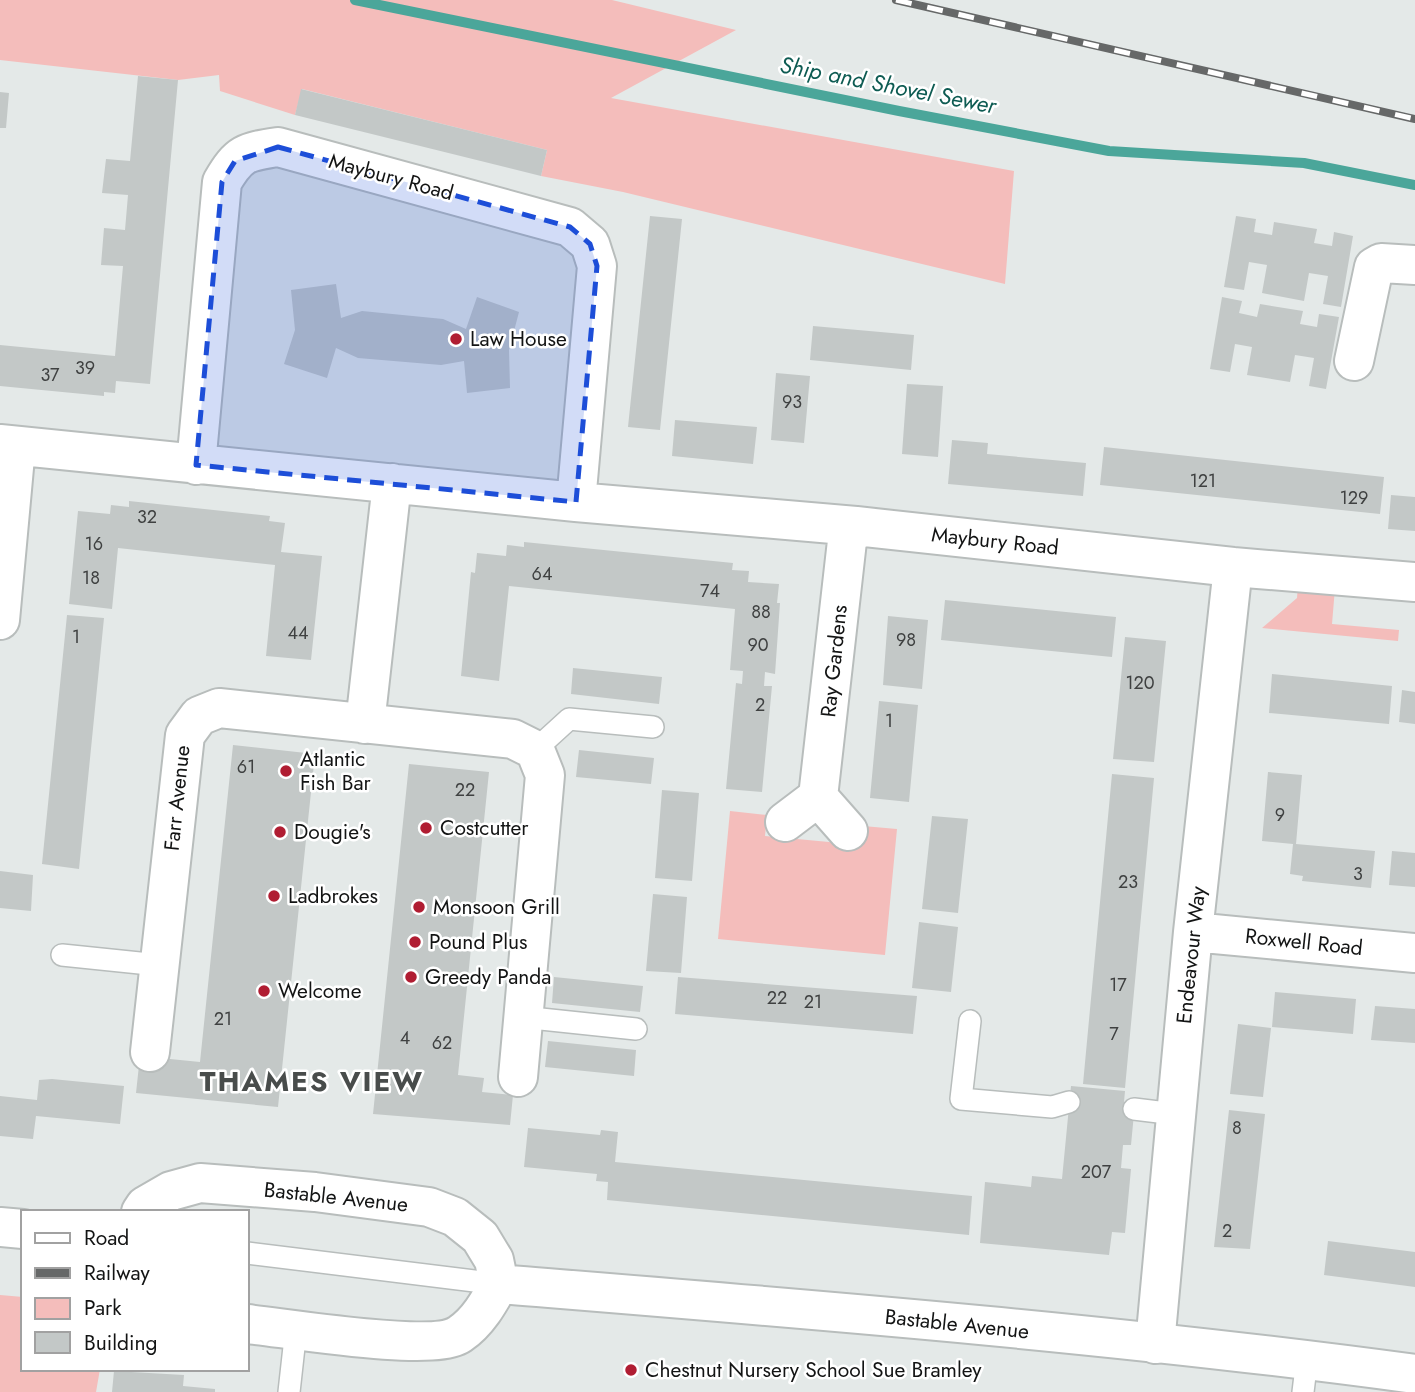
<svg xmlns="http://www.w3.org/2000/svg" width="1415" height="1392" viewBox="0 0 1415 1392" font-family="Jost,sans-serif">
<rect width="100%" height="100%" fill="#e4e9e8"/>
<!-- green -->
<path fill="#f4bdbb" d="M0 0H612L736 30 611 98 1014 171 1005 284 623 192 541 176 547 150 302 89 295 115 220 91 219 75 178 80 0 60Z
M1298 584 1335 588 1332 624 1399 630 1398 641 1262 628 1297 598Z
M730 811 767 815 765 836 861 845 863 826 897 829 885 955 718 939Z
M0 1295 23 1297V1369H100L96 1392H0Z"/>
<g fill="none" stroke-linecap="round" stroke-linejoin="round">
<!-- stream -->
<path stroke="#4ba69a" stroke-width="10" d="M355 0 899 111 1109 151 1304 163 1415 185"/>
</g>
<!-- building -->
<path fill="#c3c8c7" d="M138 76 178 80 150 384 116 381 115 393 104 392V396L0 386V345L115 356 123 266 101 265 104 228 125 230 128 195 102 193 106 159 130 161Z
M301 89 547 150 541 176 295 115Z
M0 92 9 93 6 128H0Z
M650 216 682 219 660 430 628 427Z
M1236 216 1256 219 1254 232 1272 235 1274 222 1317 229 1314 243 1332 246 1334 232 1353 236 1341 307 1323 304 1328 276 1309 273 1304 301 1262 293 1267 265 1249 262 1244 290 1224 287Z
M336 284 341 318 362 311 443 319 466 329 477 297 519 312 509 350 510 388 467 393 464 361 441 365 358 358 336 348 327 378 284 364 295 330 291 290Z
M1222 297 1242 301 1239 313 1257 317 1260 304 1303 311 1300 324 1317 327 1319 314 1339 317 1326 389 1309 386 1314 358 1295 355 1290 382 1247 375 1252 347 1235 344 1230 372 1210 369Z
M813 326 914 335 911 370 810 360Z
M776 373 810 376 804 443 771 440Z
M907 384 943 386 938 457 902 454Z
M675 420 757 427 753 464 672 456Z
M952 440 988 443 987 454 1086 463 1083 496 948 484Z
M1104 447 1384 477 1380 514 1100 485Z
M1391 495 1415 497V531L1388 529Z
M129 501 270 516 269 521 285 523 281 552 322 556 311 660 266 656 275 565 118 548 112 609 69 604 78 511 110 514 111 505 129 507Z
M524 542 733 563 732 570 749 571 748 582 779 584 777 603H780L775 674 765 672 764 686H772L762 792 726 789 736 683 742 684 743 671 730 670 735 609 509 586 499 681 461 676 471 572 475 573 477 553 506 556 507 545 524 547Z
M945 600 1116 617 1112 657 941 640Z
M67 615 104 618 79 869 42 864Z
M888 616 928 620 922 689 883 685Z
M1125 637 1166 641 1154 762 1113 759Z
M573 668 662 677 659 704 571 694Z
M1272 674 1392 686 1389 724 1269 713Z
M1402 690 1415 692V724L1399 722Z
M879 701 918 705 909 802 870 798Z
M233 745 315 754 278 1107 136 1093 140 1056 200 1062Z
M579 750 654 758 651 784 576 777Z
M409 764 489 772 458 1075 484 1078 482 1092 513 1095 510 1125 373 1114Z
M1268 772 1302 775 1296 844 1375 851 1371 888 1302 881 1303 876 1290 874 1293 844 1262 841Z
M1112 774 1154 778 1125 1088 1083 1084Z
M662 790 699 793 692 881 655 878Z
M932 816 968 819 958 913 922 909Z
M1392 851 1415 853V887L1389 885Z
M0 871 33 875 31 911 0 908Z
M653 894 687 897 681 973 646 971Z
M919 922 958 927 951 992 912 988Z
M554 977 643 986 640 1012 552 1003Z
M678 977 917 996 913 1034 675 1014Z
M1275 992 1356 999 1353 1034 1272 1027Z
M1375 1006 1415 1009V1043L1371 1040Z
M1238 1024 1271 1028 1263 1097 1230 1094Z
M548 1041 636 1050 634 1076 545 1067Z
M52 1079 124 1086 120 1124 36 1116 33 1139 0 1136V1096L37 1100 39 1080Z
M1071 1086 1125 1091 1124 1102 1135 1103 1131 1145H1123L1121 1168 1131 1169 1125 1233 1112 1232 1109 1255 980 1243 985 1182 1031 1187 1032 1176 1062 1179Z
M1229 1110 1265 1114 1250 1249 1214 1247Z
M528 1128 600 1135 601 1130 618 1132 615 1162 972 1196 969 1235 607 1200 608 1182 596 1181 597 1174 524 1167Z
M1328 1241 1415 1252V1287L1324 1275Z
M114 1371 184 1375 183 1386 215 1389V1392H112Z"/>
<g fill="none" stroke-linecap="round" stroke-linejoin="round">
<defs>
<path id="service" d="M535 750 569 719 653 727
M62 955 159 965
M522 1017 636 1029
M970 1021 961 1099 1052 1107 1069 1102
M1134 1109 1175 1114
M247 1253 499 1284
M289 1392 296 1329
M1303 1392 1307 1359"/>
<path id="minor" d="M1354 361 1374 267 1381 263 1415 265
M0 444 576 502 856 526 1233 567 1415 582
M196 465 222 182C239 153 245 152 278 147L570 227 590 244 597 266 576 502
M0 620 16 446
M365 724 392 483
M818 797 847 541 856 526
M785 822 818 797 848 831
M1193 932 1415 953
M150 1052 185 735 199 716 219 708 513 739 535 750 545 775 518 1077
M1155 1344 1193 932 1233 567"/>
<path id="tertiary" d="M141 1212 145 1206 171 1191 200 1183 315 1192 429 1207 455 1217 480 1237 494 1260 499 1284C489 1302 478 1322 460 1334 433 1353 287 1328 247 1324
M0 1227 23 1229
M499 1284C805 1309 1111 1333 1415 1374"/>
</defs>
<!-- service casing -->
<use href="#service" stroke="#b8bdbc" stroke-width="24"/>
<!-- minor casing -->
<use href="#minor" stroke="#b8bdbc" stroke-width="42"/>
<!-- tertiary casing -->
<use href="#tertiary" stroke="#b8bdbc" stroke-width="42"/>
<!-- service -->
<use href="#service" stroke="#fff" stroke-width="21"/>
<!-- minor -->
<use href="#minor" stroke="#fff" stroke-width="38"/>
<!-- tertiary -->
<use href="#tertiary" stroke="#fff" stroke-width="38"/>
<defs>
<path id="rail" d="M896 0 1415 119"/>
</defs>
<!-- rail casing -->
<use href="#rail" stroke="#666868" stroke-width="8"/>
<!-- rail -->
<use href="#rail" stroke="#fff" stroke-width="5" stroke-dasharray="16" stroke-linecap="butt"/>
</g>
<!-- marked area -->
<path fill="#1d4ed8" fill-opacity="0.2" stroke="#1d4ed8" stroke-width="5" stroke-dasharray="14 9" stroke-linejoin="round" d="M278 147 570 227 590 244 597 266 576 502 196 465 222 182 235 161Z"/>
<!-- markers -->
<g fill="#b01d32" stroke="#fff" stroke-width="2.5">
<circle cx="456" cy="339" r="7"/>
<circle cx="286" cy="771" r="7"/>
<circle cx="426" cy="828" r="7"/>
<circle cx="280" cy="832" r="7"/>
<circle cx="274" cy="896" r="7"/>
<circle cx="419" cy="907" r="7"/>
<circle cx="415" cy="942" r="7"/>
<circle cx="411" cy="977" r="7"/>
<circle cx="264" cy="991" r="7"/>
<circle cx="631" cy="1370" r="7"/>
</g>
<g text-anchor="middle" stroke-width="5" stroke-linejoin="round" paint-order="stroke">
<!-- number labels -->
<g font-size="18" fill="#3f4141">
<text x="85" y="374">39</text>
<text x="50" y="381">37</text>
<text x="792" y="408">93</text>
<text x="1203" y="487">121</text>
<text x="1354" y="504">129</text>
<text x="147" y="523">32</text>
<text x="94" y="550">16</text>
<text x="542" y="580">64</text>
<text x="91" y="584">18</text>
<text x="710" y="597">74</text>
<text x="761" y="618">88</text>
<text x="298" y="639">44</text>
<text x="76" y="643">1</text>
<text x="906" y="646">98</text>
<text x="758" y="651">90</text>
<text x="1140" y="689">120</text>
<text x="760" y="711">2</text>
<text x="889" y="727">1</text>
<text x="246" y="773">61</text>
<text x="465" y="796">22</text>
<text x="1280" y="821">9</text>
<text x="1358" y="880">3</text>
<text x="1128" y="888">23</text>
<text x="1118" y="991">17</text>
<text x="777" y="1004">22</text>
<text x="813" y="1008">21</text>
<text x="223" y="1025">21</text>
<text x="1114" y="1040">7</text>
<text x="405" y="1044">4</text>
<text x="442" y="1049">62</text>
<text x="1237" y="1134">8</text>
<text x="1096" y="1178">207</text>
<text x="1227" y="1237">2</text>
</g>
<!-- street labels -->
<g font-size="21" fill="#131414" stroke="#fff">
<text transform="translate(391 177) rotate(15)" y="7">Maybury Road</text>
<text transform="translate(995 541) rotate(6)" y="7">Maybury Road</text>
<text transform="translate(834 661) rotate(-84)" y="7">Ray Gardens</text>
<text transform="translate(177 798) rotate(-84)" y="7">Farr Avenue</text>
<text transform="translate(1304 942) rotate(6)" y="7">Roxwell Road</text>
<text transform="translate(1191 955) rotate(-84)" y="7">Endeavour Way</text>
<text transform="translate(336 1197) rotate(6)" y="7">Bastable Avenue</text>
<text transform="translate(957 1324) rotate(6)" y="7">Bastable Avenue</text>
</g>
<!-- poi labels -->
<g font-size="21" fill="#131414" stroke="#fff" text-anchor="start">
<text x="470" y="346">Law House</text>
<text x="300" y="766">Atlantic<tspan x="300" dy="24">Fish Bar</tspan></text>
<text x="440" y="835">Costcutter</text>
<text x="294" y="839">Dougie's</text>
<text x="288" y="903">Ladbrokes</text>
<text x="433" y="914">Monsoon Grill</text>
<text x="429" y="949">Pound Plus</text>
<text x="425" y="984">Greedy Panda</text>
<text x="278" y="998">Welcome</text>
<text x="645" y="1377">Chestnut Nursery School Sue Bramley</text>
</g>
<!-- water labels -->
<g font-size="23" font-style="italic" fill="#0d5b52" stroke="#fff">
<text transform="translate(888 85) rotate(11)" y="8">Ship and Shovel Sewer</text>
</g>
<!-- district labels -->
<g font-size="28" font-weight="bold" letter-spacing="2" fill="#484c4b" stroke="#fff">
<text x="312" y="1091">THAMES VIEW</text>
</g>
</g>
<!-- legend -->
<rect x="21" y="1210" width="228" height="161" fill="#ffffff" stroke="#a1a1a1" stroke-width="2"/>
<rect x="35" y="1233" width="35" height="10" fill="#ffffff" stroke="#a1a1a1" stroke-width="2"/>
<text x="84" y="1245" font-size="21" fill="#131414">Road</text>
<rect x="35" y="1268" width="35" height="10" fill="#666868" stroke="#a1a1a1" stroke-width="2"/>
<text x="84" y="1280" font-size="21" fill="#131414">Railway</text>
<rect x="35" y="1298" width="35" height="21" fill="#f4bdbb" stroke="#a1a1a1" stroke-width="2"/>
<text x="84" y="1315" font-size="21" fill="#131414">Park</text>
<rect x="35" y="1332" width="35" height="21" fill="#c3c8c7" stroke="#a1a1a1" stroke-width="2"/>
<text x="84" y="1350" font-size="21" fill="#131414">Building</text>
</svg>
